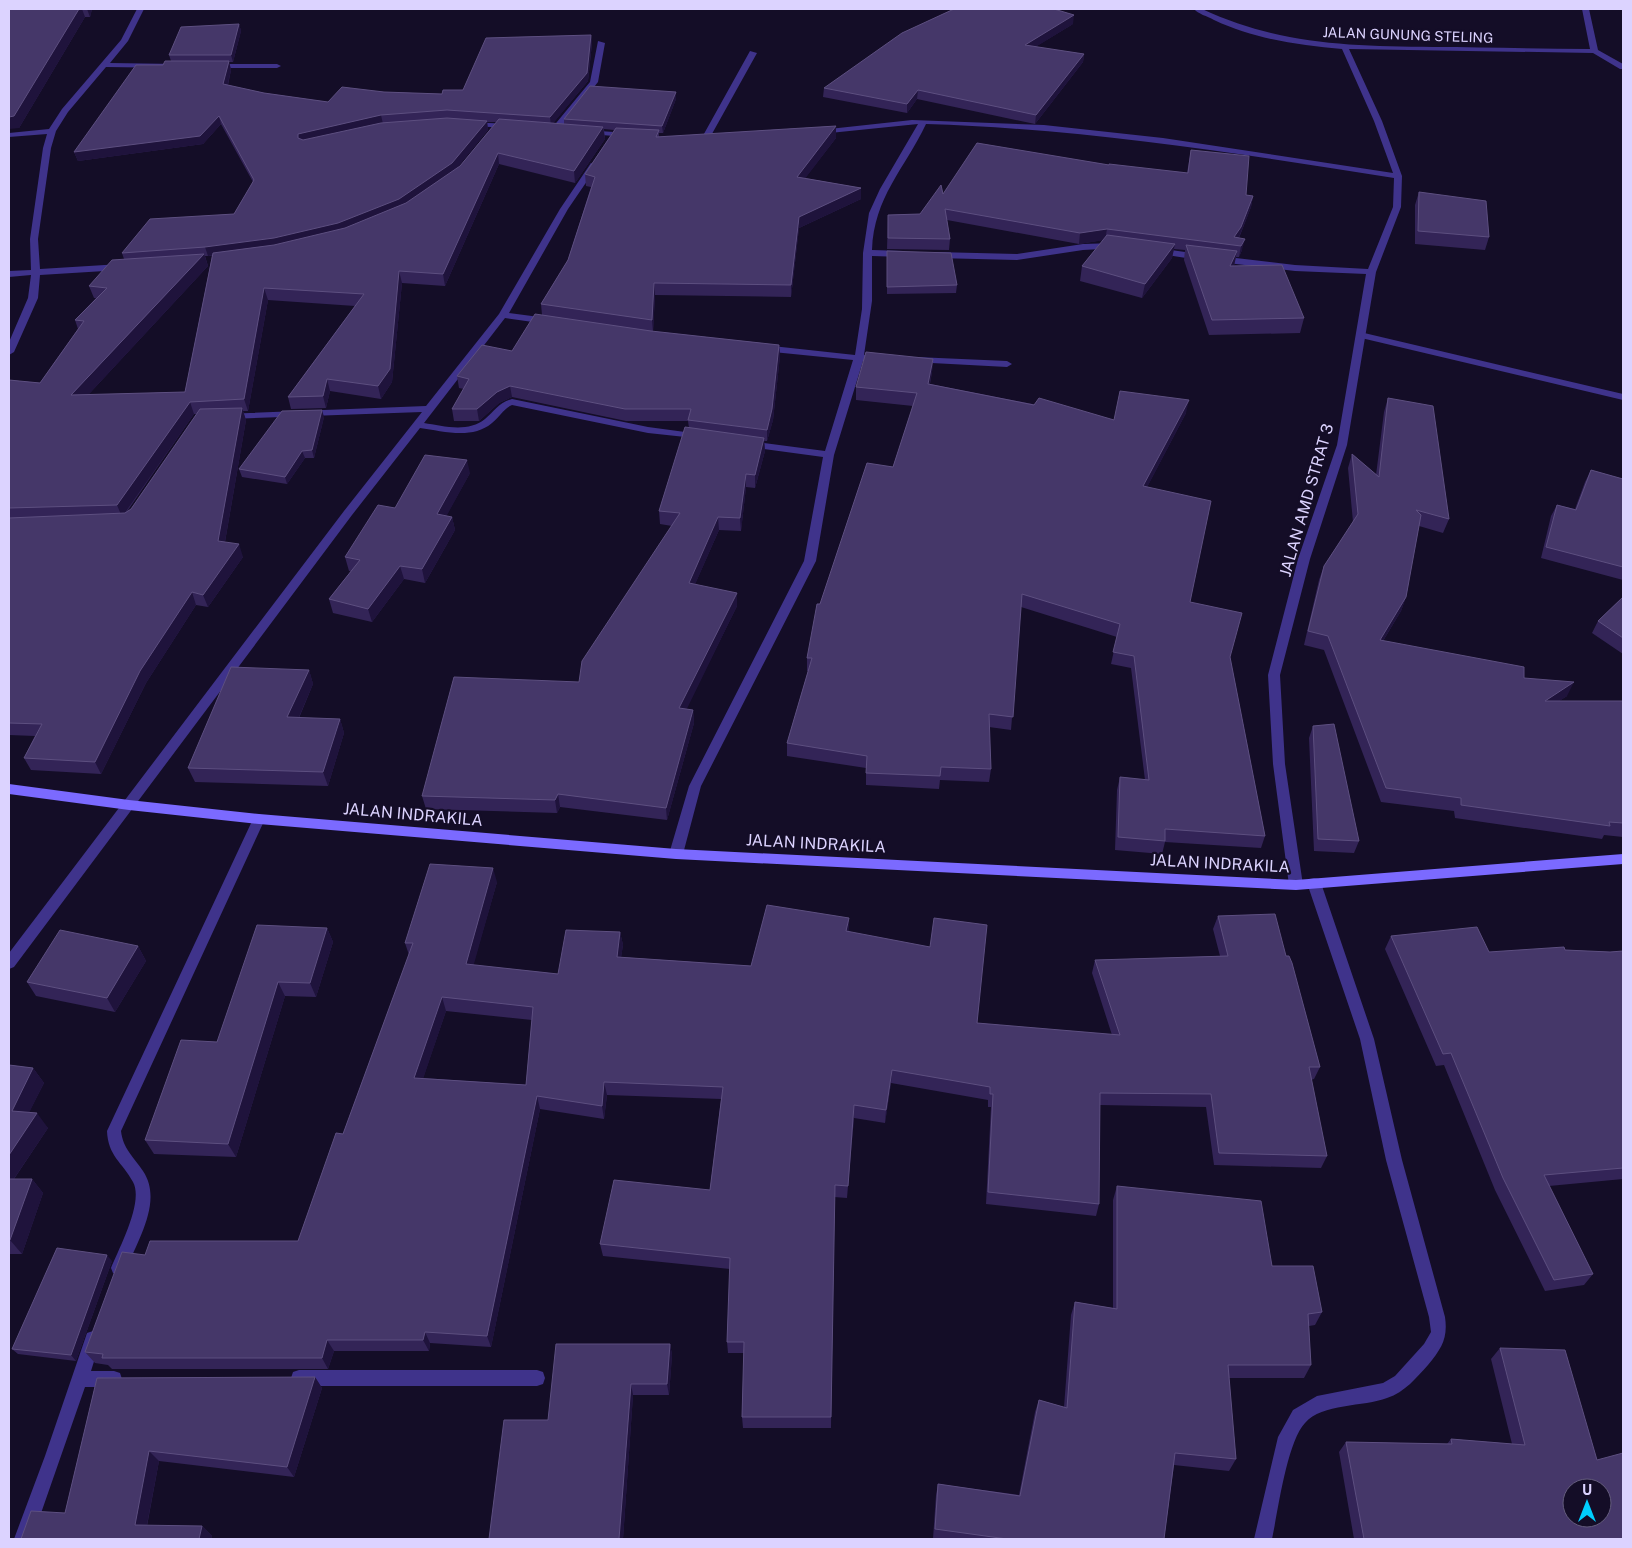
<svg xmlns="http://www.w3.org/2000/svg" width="1632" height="1548" viewBox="0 0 1632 1548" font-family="'Public Sans',sans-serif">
<rect width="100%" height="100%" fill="#140d27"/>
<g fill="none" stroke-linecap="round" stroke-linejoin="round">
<!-- lane -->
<path fill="#3f338b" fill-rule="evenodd" d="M1360 332 1623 394V400L1357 337V333Z"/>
<!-- street -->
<path fill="#3f338b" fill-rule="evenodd" d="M137 9H144L128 41 110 63 178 64 182 66 178 68 106 67 68 112 56 131 51 148 38 239 40 269 121 264 126 267 121 270 40 275 38 298 14 352 9 355V342L28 298 31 275 9 277V271L31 270 30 239 43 148 47 134 9 137V133L49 129 62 109 121 40Z
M1194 9H1202C1280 45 1349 46 1433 47 1485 47 1538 49 1590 49L1582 9H1589L1598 50 1623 64V69H1620L1593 53 1349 49 1382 121 1402 176 1401 207 1376 272 1347 445 1310 559 1280 675 1285 764 1303 885 1301 889H1291L1289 885 1273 764 1268 675 1298 559 1337 445 1366 274 1295 271 1219 262 1214 259 1219 256 1295 265 1368 269 1393 207 1394 178C1238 153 1084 129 926 124 904 170 874 197 872 250L904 251 908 254 904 257 872 256V301L864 355 881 356 886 359 881 362 863 361 834 455 816 561 701 786 683 854 681 858H671L669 854 689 786 804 561 823 457 749 447 744 444 749 441 825 451 853 360 763 351 758 348 763 345 855 355 862 309 863 253 869 213 880 189 918 124 820 134 816 132 820 130 912 120 1044 125 1163 138 1393 173 1374 121 1342 49C1298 45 1254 39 1214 20 1207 16 1198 14 1194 9Z
M598 41 605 43 598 82 558 132H552V128L590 82Z
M750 51 757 53 708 141 701 143 700 141Z
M210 64H277L281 66 277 68H210Z
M468 122 511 124 515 126 511 128 471 126H468Z
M585 130 628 133 632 135 628 137 588 134H585Z
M591 163 598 165 568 209 509 313 547 318 552 321 547 324 505 318 424 423C443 426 468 433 485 419 495 411 498 403 512 399L648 427 700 434 704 435V439L648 433 512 405C503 409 500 417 492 423 472 440 443 431 420 428L352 515 14 967 9 969V953L344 511 422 412 229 419 225 418V414L426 406 499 314 560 209Z
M1115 243 1118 244V248L1083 250 1017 260 936 258 931 255 936 252 1017 254 1083 244Z
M1157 248 1199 254 1204 257 1199 260 1154 253V249Z
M916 357 1007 361 1012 364 1007 367 913 362V358Z
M259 814 264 816 265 819 121 1131C123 1149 134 1157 143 1171 163 1201 138 1239 127 1268L125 1273 119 1276 113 1273 111 1268C119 1248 144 1202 133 1182 122 1162 108 1156 107 1131L253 819 254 816Z
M1314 878 1319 879 1321 883 1374 1039 1402 1160 1445 1317C1448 1338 1442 1348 1428 1365 1416 1378 1405 1392 1387 1398 1364 1407 1322 1403 1305 1423 1287 1442 1278 1511 1272 1539H1254L1278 1437 1293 1410 1317 1396 1383 1383 1395 1376 1424 1344 1431 1332 1429 1317 1386 1160 1360 1039 1307 883 1309 879Z
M93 1331 99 1333 101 1339 91 1371H114L120 1373 122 1379 120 1385 114 1387H85L32 1539H14L45 1456 85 1339 87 1333Z
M299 1370H537L543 1372 545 1378 543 1384 537 1386H299L293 1384 291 1378 293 1372Z"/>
<!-- secondary -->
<path fill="#7b6aff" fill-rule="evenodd" d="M9 784 129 800 259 814 676 849 1296 880 1623 854V864L1296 890 676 859 259 824 129 810 9 794Z"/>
</g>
<!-- wall -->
<path fill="#332457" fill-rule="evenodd" d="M9 9H92L90 17H85L19 128Z
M239 24 241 31 233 62H229L231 70 228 85 264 93 328 102 384 92 442 94 463 90 591 35 592 43 588 81 553 123 564 124V119L676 99 663 133H659V137L836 126V138L805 178 861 188V199L799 228 791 297 655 295 653 332 779 345 780 356 773 420 767 441H764L765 451 755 488 746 487 741 531 719 530 695 584 737 606 686 709 693 710 694 723 667 820 560 807 557 813 426 809 422 796 579 682 672 526 660 524 659 511 689 428 688 421H626L512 397 499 403 479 421H454L452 409 464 389 459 388 457 376 512 351 542 315 541 304 568 260 591 187 586 186 585 174 614 130 604 129 605 139 575 183 499 164 445 286 402 283 392 382 381 399 330 391 326 408 291 409 288 397 355 306 268 300 248 411H243L246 420 225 542 243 557 208 607 196 605 146 683 101 774 31 770 24 758 35 736 9 735V380L40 383 78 329 75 320 96 298H94L89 286 124 259 122 253 234 214 253 182 221 124 203 144 78 161 74 152 163 65 171 61 169 55ZM487 122H496L460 166 455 170 488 130ZM205 256H212L185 392 88 395 208 266ZM194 414H197L131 509 126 513Z
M1073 24 1035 47 1084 54 1083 62 1035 124 917 99 907 113 823 97 824 88Z
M1191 150 1246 195 1253 196 1251 207 1239 238 1242 250 1239 257H1236L1234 266 1304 318 1300 333 1209 335 1184 260 1185 250 1174 249 1172 258 1142 298 1080 281 1082 266 1103 240 1079 244 947 220 950 239 949 250 887 249 888 215 920 214 943 194 1109 165 1187 173Z
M1419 192 1489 237 1485 250 1415 244V205Z
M887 251 957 285 956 293 887 294Z
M933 359 932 372 930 384 1114 420 1186 413 1147 487 1190 602 1230 657 1265 836 1261 848 1165 842 1162 854 1115 850 1117 790 1120 777 1145 780 1131 668 1111 664 1117 637 1021 607 1011 730 989 727 991 769 989 782 940 780 939 789 866 785V768L787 756V743L808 671H807V658L820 604 893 467 913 406 856 400V387Z
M1388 398 1449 519 1443 533 1419 526 1406 597 1401 611 1383 641 1524 678 1567 696 1559 701H1623V837L1604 835 1602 839 1455 818 1454 811 1381 802 1324 650 1304 645 1319 580 1324 566 1353 522 1348 468 1352 454 1376 475 1384 412Z
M324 417 314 458H305L287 484 242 477 239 469Z
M1591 470 1623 479V580L1541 558 1551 516 1557 505 1575 509 1585 482Z
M470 473 446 516 452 517 455 530 425 583 404 579 372 622 333 613 329 599 351 571H349L345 557 395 508Z
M1623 597V654L1592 633 1598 621Z
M309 670 313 684 299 718 340 719 344 733 328 786 195 782 188 768Z
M1313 726 1359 841 1354 853 1314 851 1309 738Z
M497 882 473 965 558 974 620 932 623 945 621 957 751 966 849 918V931L977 1023 1112 1035 1092 973 1095 960 1220 956 1213 929 1218 916 1286 956 1320 1067 1314 1079 1311 1080 1327 1156 1321 1168 1214 1165 1206 1107 1100 1105 1099 1204 1096 1216 986 1204 991 1107H988V1100L891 1083 885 1123 854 1118 847 1198 834 1197 831 1428H743L742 1417 744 1353H728L727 1342 730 1269 603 1256 600 1244 710 1190 721 1099 607 1095 604 1119 540 1109 491 1347 430 1343 429 1351H334L328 1369H112L108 1365 95 1363 85 1352 145 1255 298 1241 343 1134 409 955 405 943ZM446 1011 532 1020 526 1085 423 1078Z
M327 928 333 942 316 997 285 996 236 1157 154 1154 145 1140 217 1042Z
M1391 936 1489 952 1565 950 1610 952 1623 951V1179L1549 1186 1593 1274 1584 1285 1545 1291 1495 1190 1444 1065 1436 1066 1385 949Z
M138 946 146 961 115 1012 36 996 27 982Z
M9 1065 33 1068 44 1083 29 1112 48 1128 14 1179H32L43 1193 22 1254H9Z
M1117 1186 1272 1266 1322 1312 1315 1325 1309 1326 1311 1365 1304 1378H1229L1236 1459 1229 1471 1174 1465 1164 1539H933L936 1495 938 1484 1019 1495 1035 1412 1039 1400 1064 1407 1071 1315 1075 1302 1113 1308V1200Z
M112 1261 76 1361 18 1354 12 1349Z
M670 1344 672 1355 669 1395H633L623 1539 548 1420Z
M1500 1348 1597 1460 1623 1539H1354L1339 1452 1346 1442 1447 1444 1451 1439 1512 1444 1491 1359Z
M315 1377 322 1388 294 1477 159 1461 147 1526H202L212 1536 211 1539H21L65 1513 97 1378Z"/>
<!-- shaded-wall -->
<path fill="#1f133c" d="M79 9H82L85 17 19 128 9 129V117Z
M87 9H92L90 17Z
M1074 15 1073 24 1024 54 1025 45Z
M239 24 241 31 233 62 231 55Z
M591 35 592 43 588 81 551 126 550 117Z
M1084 54 1083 62 1035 124 1036 115Z
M229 61 231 70 226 92 223 84Z
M918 90 917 99 907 113V104Z
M676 92V99L663 133 662 126Z
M381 115 383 124 301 143 298 138V134Z
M219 116 221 124 203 144 78 161 74 152Z
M487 121 488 130 454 172 401 208 340 232 277 247 208 256 205 247Z
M836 126V138L798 188 797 177Z
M603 127 605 139 575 183 574 171Z
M498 153 499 164 445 286 443 274Z
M861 188V199L799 228 791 297V285L799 217Z
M1253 196 1251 207 1239 237 1233 245 1234 237Z
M1107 229 1105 240 1079 244 1080 233Z
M1245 239 1242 250 1239 257 1241 246Z
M1175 244 1172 258 1142 298 1145 284Z
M1237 251 1234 266H1230Z
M204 254 208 266 76 408 71 395Z
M399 271 402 283 392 382 381 399 378 386Z
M654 283 655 295 653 332 652 320Z
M264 288 268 300 248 411 244 399Z
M779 345 780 356 773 420 767 441V430Z
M933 359 932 372 927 397 928 384Z
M327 379 330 391 326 408 323 396Z
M510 386 512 397 499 403 479 421 477 409 497 392Z
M1189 400 1186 413 1141 499 1143 486Z
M190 402 194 414 122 517 117 505Z
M242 408 246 420 223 553 218 541Z
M322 410 324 417 314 458 312 450Z
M764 438 765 451 755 488V475Z
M302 451 305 458 287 484 285 477Z
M467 460 470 473 440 528 437 514Z
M746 474V487L741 531 740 518Z
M452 517 455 530 425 583 422 569Z
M718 517 719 530 690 596 689 583Z
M239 544 243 557 208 607 203 595Z
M400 566 404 579 372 622 368 609Z
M192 592 196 605 146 683 101 774 95 762 140 671Z
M737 593V606L681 721 679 708Z
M1406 597 1401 611 1375 654 1380 640Z
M309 670 313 684 293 731 287 717Z
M1574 682 1567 696 1538 715 1545 701Z
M693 710 694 723 667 820 666 808Z
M340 719 344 733 328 786 323 772Z
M558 794 560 807 557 813 555 800Z
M493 868 497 882 470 978 466 964Z
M849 918V931H846Z
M327 928 333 942 316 997 310 983Z
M620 932 623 945 619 971 617 957Z
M138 946 146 961 115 1012 107 998Z
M278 982 285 996 236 1157 228 1144Z
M442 997 446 1011 419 1091 414 1078Z
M33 1068 44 1083 23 1125 12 1111Z
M892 1070 891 1083 885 1123 886 1110Z
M604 1082 607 1095 604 1119 602 1106Z
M537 1096 540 1109 491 1347 487 1336Z
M854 1105V1118L847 1198 848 1186Z
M37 1113 48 1128 9 1186V1155Z
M32 1179 43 1193 22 1254 10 1240Z
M107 1255 112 1261 76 1361 71 1355Z
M425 1332 430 1343 429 1351 423 1340Z
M327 1340 334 1351 328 1369 322 1358Z
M670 1344 672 1355 669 1395 667 1384Z
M315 1377 322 1388 294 1477 287 1467Z
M631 1384 633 1395 623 1539H619Z
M149 1451 159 1461 145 1535 135 1525Z
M202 1526 212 1536 211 1539H199Z"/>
<!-- building -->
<path fill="#453769" stroke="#5d4f80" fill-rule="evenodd" d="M9 9H79L14 116 9 117Z
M954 9H1054L1074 15 1025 45 1084 54 1036 115 918 90 907 104 824 88 902 33Z
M239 24 231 55H169L181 27Z
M591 35 587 73 550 117 447 110 381 115 298 134V138L303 140 381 123 447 118 487 121 452 163 399 199 338 223 274 238 205 247 122 253 150 219 234 214 254 180 219 116 200 136 74 152 136 65H163L165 61H229L223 84 264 93 328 102 342 87 384 92 442 94 443 90H463L486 38Z
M590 86 676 92 662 126 564 119Z
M499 119 603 127 574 171 498 153 443 274 399 271 390 369 378 386 327 379 323 396 288 397 364 294 264 288 244 399 190 402 117 505 9 508V380L40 383 84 321 75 320 107 288 89 286 112 260 204 254 71 395 185 392 213 253 274 245 345 228 406 203 460 166Z
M836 126 797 177 861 188 799 217 791 285 654 283 652 320 541 304 568 260 595 177 585 174 616 128 659 130 656 137Z
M977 143 1109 165V164L1188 173 1191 150 1249 156 1246 195 1253 196 1241 227 1234 237 1245 239 1241 246 1107 229 1080 233 945 209 950 239 888 238V215L920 214 941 185 943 194Z
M1419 192 1486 201 1489 237 1418 231Z
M1107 235 1175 244 1145 284 1082 266Z
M1186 245 1237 251 1230 266 1282 265 1304 318 1212 320Z
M887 251 951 253 957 285 887 287Z
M535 314 651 331 779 345 772 409 767 430 688 420 691 409H625L510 386 497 392 477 409H452L469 379 457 376 482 345 512 351Z
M866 352 933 359 928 384 1034 405 1039 398 1114 420 1120 391 1189 400 1143 486 1211 501 1190 602 1242 613 1230 657 1265 836 1165 829V841L1118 837 1120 777 1149 780 1134 656 1113 652 1120 624 1022 594 1013 717 989 714 991 769 941 767 940 776 866 773 867 756 787 743 812 658H807L817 604H820L867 463 893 467 917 393 856 387Z
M1388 398 1433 406 1449 519 1416 510 1421 515 1406 597 1380 640 1524 667V678L1574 682 1545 701H1623V823L1609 822 1610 826 1461 805V798L1386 788 1328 636 1308 631 1324 566 1358 514 1352 454 1379 477Z
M242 408 218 541 239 544 203 595 192 592 140 671 95 762 24 758 42 724 9 723V518L125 513 131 509 200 409Z
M322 410 312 450 302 451 285 477 239 469 282 411Z
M685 427 764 438 755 475 746 474 740 518 718 517 689 583 737 593 679 708 693 710 666 808 558 794 555 800 422 796 454 677 579 682 582 661 680 513 659 511Z
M425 455 467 460 437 514 452 517 422 569 400 566 368 609 329 599 360 560 345 557 378 505 395 508Z
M1591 470 1623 479V567L1546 547 1557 505 1576 510Z
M1623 597V638L1598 621Z
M231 667 309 670 287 717 340 719 323 772 188 768Z
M1334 724 1359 841 1318 839 1313 726Z
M430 864 493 868 466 964 558 974 566 930 620 932 617 957 751 966 767 905 849 918 846 931 930 947 934 918 987 925 977 1023 1120 1035 1095 960 1228 956 1218 916 1275 914 1286 956H1289L1292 963 1320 1067H1309L1327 1156 1219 1153 1211 1094 1100 1093 1099 1204 988 1192 993 1094H990V1087L892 1070 886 1110 854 1105 848 1186 835 1185 831 1417H742L744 1342H727L730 1258 600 1244 614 1180 710 1190 723 1087 604 1082 602 1106 537 1096 487 1336 425 1332 423 1340H327L322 1358H102L103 1354 85 1352 122 1252 145 1255 150 1241H298L336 1133 343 1134 413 943H405ZM442 997 533 1007 526 1085 414 1078Z
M257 925 327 928 310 983 278 982 228 1144 145 1140 181 1040 217 1042Z
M1477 927 1489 952 1564 947 1565 950 1610 952 1623 951V1168L1544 1175 1593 1274 1554 1280 1503 1178 1451 1053 1443 1054 1391 936Z
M60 930 138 946 107 998 27 982Z
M9 1065 33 1068 12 1111 37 1113 9 1155Z
M9 1179H32L10 1240H9Z
M1117 1186 1261 1201 1272 1266H1313L1322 1312 1308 1314 1311 1365H1228L1236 1459 1175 1453 1164 1539H1007L935 1529 938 1484 1020 1496 1039 1400 1067 1408 1075 1302 1117 1309Z
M57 1248 107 1255 71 1355 12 1349Z
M556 1344H670L667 1384H631L619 1539H489L504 1420H548Z
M1500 1348 1565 1350 1597 1460 1623 1453V1539H1364L1346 1442 1452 1444 1451 1439 1525 1445ZM1572 1488H1602V1518H1572Z
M315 1377 287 1467 149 1451 135 1525 202 1526 199 1539H21L31 1511 65 1513 97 1378Z"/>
<g text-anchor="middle" stroke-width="4.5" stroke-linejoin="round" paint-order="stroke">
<!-- far-street labels -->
<g font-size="14" fill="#dcd3ff" stroke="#140d27">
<text transform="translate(1408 35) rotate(2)" y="5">JALAN GUNUNG STELING</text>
</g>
<!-- street labels -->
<g font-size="16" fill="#dcd3ff" stroke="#140d27">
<text transform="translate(1306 500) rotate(-74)" y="6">JALAN AMD STRAT 3</text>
<text transform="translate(413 814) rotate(5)" y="6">JALAN INDRAKILA</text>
<text transform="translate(816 843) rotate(3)" y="6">JALAN INDRAKILA</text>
<text transform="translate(1220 863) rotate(3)" y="6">JALAN INDRAKILA</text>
</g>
</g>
<!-- border -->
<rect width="1632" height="1548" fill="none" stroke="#dcd3ff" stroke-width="20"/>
<!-- north arrow -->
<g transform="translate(1587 1503)"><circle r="24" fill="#140d27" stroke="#645c7d"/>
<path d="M0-4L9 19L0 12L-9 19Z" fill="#00cefe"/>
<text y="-8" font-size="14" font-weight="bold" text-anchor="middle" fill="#dcd3ff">U</text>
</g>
</svg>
